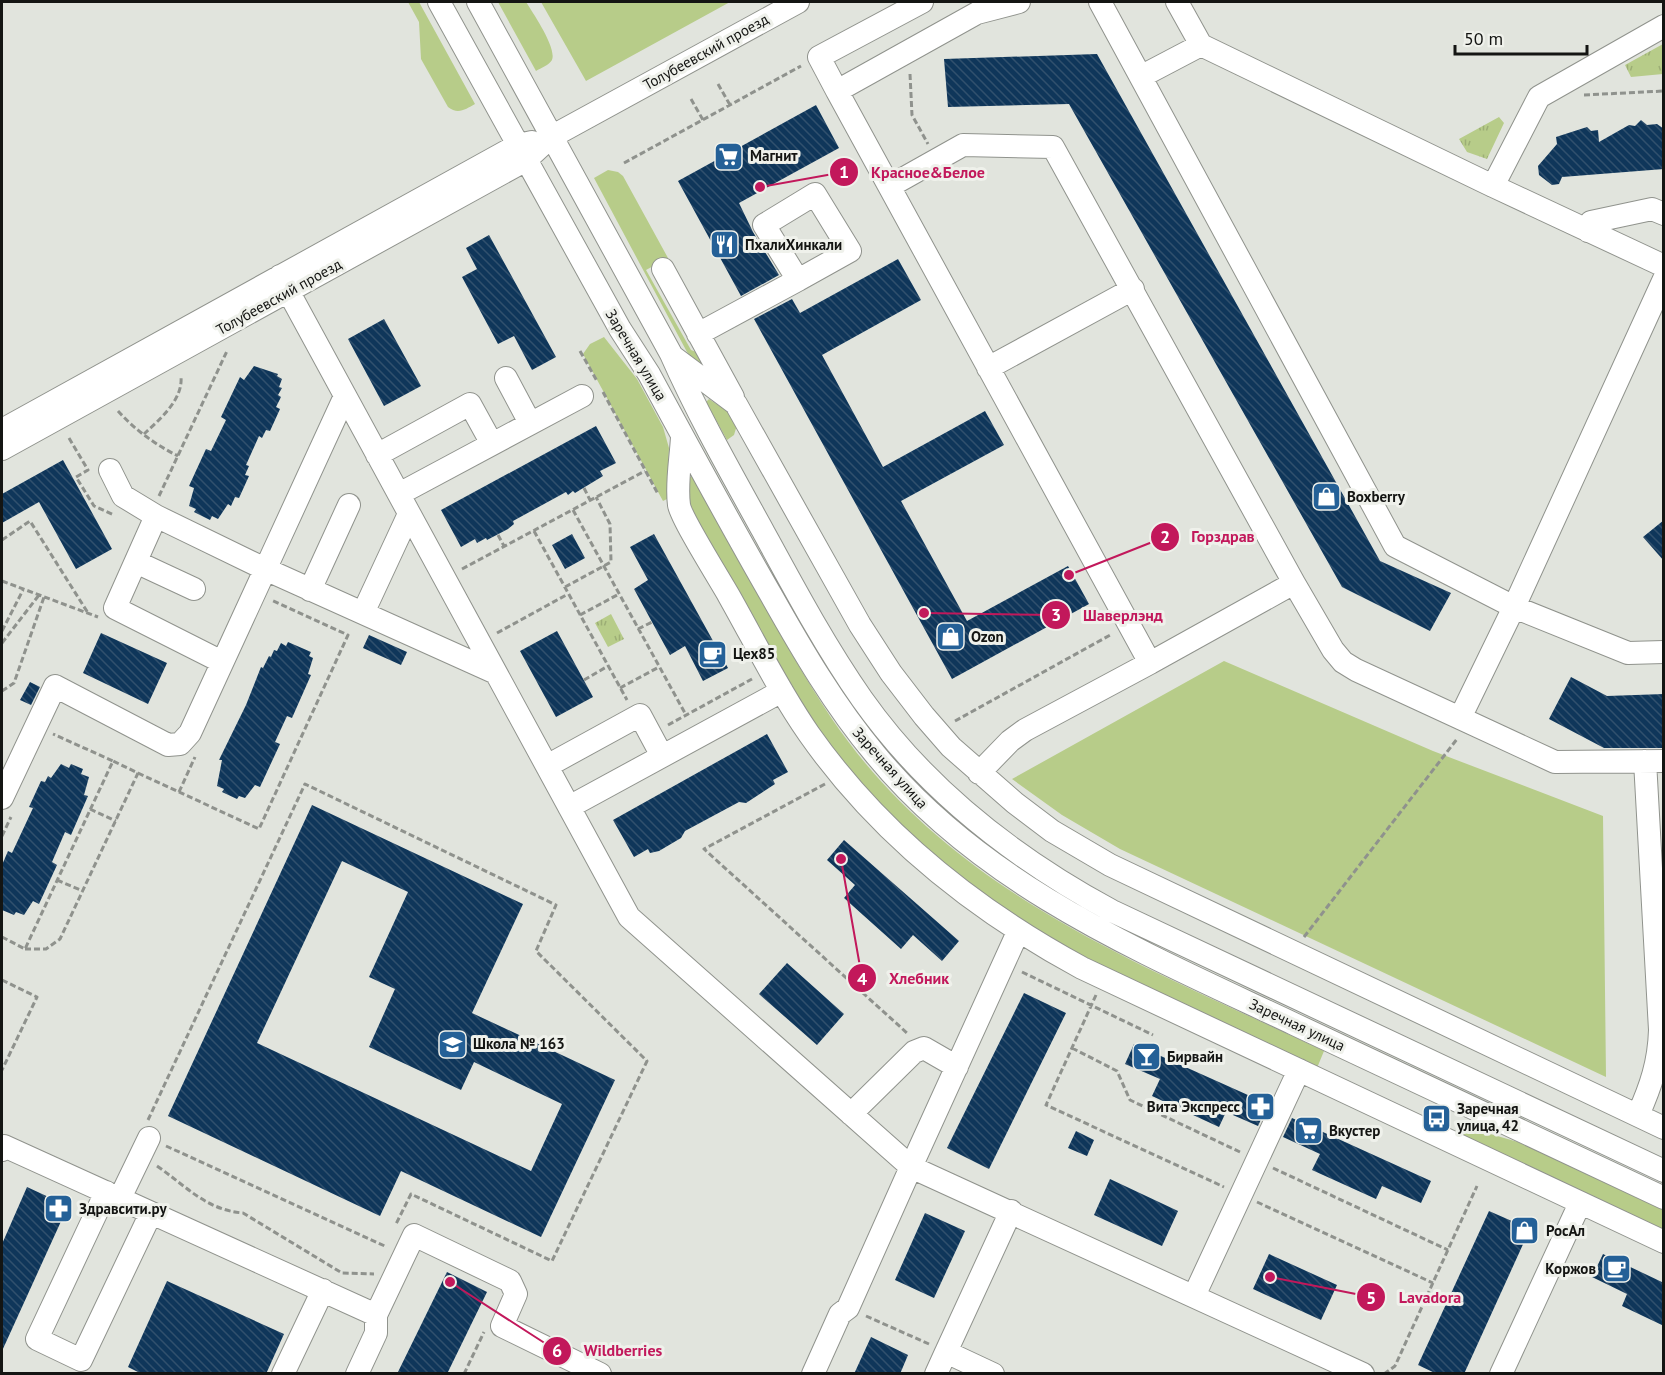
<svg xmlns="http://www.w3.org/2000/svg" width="1665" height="1375" viewBox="0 0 1665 1375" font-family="'PT Sans',sans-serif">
<defs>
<pattern id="park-tufts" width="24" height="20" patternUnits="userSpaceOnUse" patternTransform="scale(1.5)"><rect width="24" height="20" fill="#b7cc89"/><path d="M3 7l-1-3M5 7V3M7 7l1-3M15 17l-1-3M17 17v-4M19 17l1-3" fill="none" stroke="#9cae75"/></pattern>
<pattern id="building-back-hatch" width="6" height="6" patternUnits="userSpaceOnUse" patternTransform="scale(1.5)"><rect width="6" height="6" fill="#0f365a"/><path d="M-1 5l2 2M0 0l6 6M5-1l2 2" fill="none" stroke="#31506d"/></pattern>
</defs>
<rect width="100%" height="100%" fill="#e1e4dd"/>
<!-- green -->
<path fill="#b7cc89" d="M408 2H419L475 104C466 109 458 115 448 107L421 59 419 22Z
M498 2H526C533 13 557 48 552 60 549 65 541 68 536 71Z
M541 2H730L586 81Z
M608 170 618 172 623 176 668 258 646 270 691 350 699 353 712 370 695 364 687 352 594 178Z
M604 337 637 379 663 427 669 448 667 499 663 501 583 354 590 344Z
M709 399 727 411 737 425 734 435 727 440 706 402Z
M692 476C706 489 720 524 730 542 763 602 794 662 832 719 951 894 1141 964 1324 1051L1317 1068 1087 960 996 906 885 813 818 734 690 509 689 478Z
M1224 661 1433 751 1603 816 1606 1077 1120 849 1062 815 1012 779Z
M1466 1127 1518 1142 1663 1210V1231L1462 1136Z"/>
<!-- park -->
<path fill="url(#park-tufts)" d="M1663 44V74L1631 77 1625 65Z
M1499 117 1504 123 1487 159 1467 152 1459 139Z
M611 614 624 639 608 647 595 623Z"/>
<!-- building -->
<path fill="url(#building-back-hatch)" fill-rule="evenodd" d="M1097 54 1380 561 1451 593 1430 631 1342 587 1069 104 948 107 944 59Z
M816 105 839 148 739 203 753 232 779 275 741 296 678 181Z
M1641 120 1647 125 1657 124 1664 129V169L1562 177 1559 184 1552 185 1539 175 1538 166 1557 144 1556 137 1587 127 1591 131 1598 130 1599 142 1629 125 1635 126Z
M489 235 556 357 532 370 514 336 498 344 462 277 477 269 466 248Z
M898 259 921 300 822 355 883 467 985 411 1004 445 901 501 967 621 1068 566 1089 604 952 679 754 319 792 299 800 313Z
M384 319 421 386 384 406 348 339Z
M254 366 278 374 277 376 282 379 279 387 282 388 278 395 281 397 276 407 280 409 270 431 266 430 262 438 259 436 246 465 249 466 245 475 249 476 239 498 235 497 231 506 228 504 218 519 212 516 210 520 194 512 196 509 189 506 194 488 189 486 206 449 211 451 226 420 221 417 240 377 244 380Z
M596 426 616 463 600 471 603 476 575 493 573 491 568 495 566 492 513 521 514 524 508 529 487 540 486 538 477 543 475 539 461 547 441 510Z
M63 460 112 549 76 569 39 502 2 523V494Z
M1664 520V561L1643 537Z
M572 534 585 558 565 569 552 545Z
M654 534 728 668 703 681 685 646 670 655 634 589 648 580 630 547Z
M557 631 593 697 556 717 520 651Z
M101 633 167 663 148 704 83 673Z
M369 635 407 652 401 665 363 648Z
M288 642 311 652 309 656 313 658 308 674 311 675 292 718 287 716 275 742 280 744 260 787 255 785 245 798 239 796 237 799 222 792 224 789 217 786 222 760H219L246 705 261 667 263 668 269 656 271 657 274 650 277 651 281 643 286 646Z
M1571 677 1607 696 1664 694V748H1604L1549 719Z
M30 682 40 687 31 705 20 700Z
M767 734 788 772 773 780 775 784 746 803 739 802 685 831 681 838 659 851 650 853 648 849 634 857 613 820Z
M61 764 69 768 71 764 83 769 81 774 89 777 84 795 88 796 71 835 65 832 52 862 57 865 39 904 33 901 24 915 16 912 14 915 2 910V865L8 851 12 853 33 808 29 807 41 781 45 782 48 776 51 778Z
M312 805 523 904 472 1013 615 1080 541 1237 401 1171 380 1216 168 1116ZM342 861 408 892 369 977 395 989 369 1047 461 1090 474 1062 562 1104 531 1171 257 1043Z
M844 840 959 941 942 961 913 935 901 949 844 898 855 885 827 860Z
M787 963 844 1014 817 1045 759 994Z
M1024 993 1066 1013 989 1169 947 1148Z
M1134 1044 1268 1104 1258 1126 1226 1112 1219 1127 1152 1096 1160 1079 1125 1064Z
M1292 1118 1431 1181 1421 1203 1382 1186 1376 1199 1312 1170 1320 1154 1283 1137Z
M1076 1131 1094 1140 1087 1156 1068 1148Z
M1110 1179 1178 1211 1162 1246 1094 1215Z
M27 1187 68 1206 2 1351V1244Z
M1489 1211 1530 1229 1464 1374H1437L1418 1365Z
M925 1213 965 1231 934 1298 895 1280Z
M1269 1254 1337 1285 1321 1320 1253 1289Z
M1603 1254 1664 1283V1326L1622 1306 1627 1294 1592 1277Z
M447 1272 487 1292 447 1374H397Z
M167 1281 284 1334 266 1374H142L128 1367Z
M871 1337 908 1355 900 1374H854Z"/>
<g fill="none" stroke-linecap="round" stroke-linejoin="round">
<defs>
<path id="minor" d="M439 2 620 329 649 374C689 448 729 522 771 595 802 650 834 705 875 754 984 887 1142 952 1294 1024 1417 1082 1540 1140 1664 1198
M478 2 671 354C698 415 731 473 763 531 794 588 825 646 862 699 927 791 1014 858 1112 911L1664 1171
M1100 2 1395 546 1514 607 1664 279
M1177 2 1201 45 1493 186
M1664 26 1539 97 1493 186 1664 266
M1142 76 1201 45
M837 91 819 57 922 2
M890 186 963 145 1053 147 1294 583
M1588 231 1591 222 1652 209 1664 214
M663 269 733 397
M280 276 629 917 911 1167 1018 932
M698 334 798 280 764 225 815 194 850 251 798 280
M672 356 736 404 860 625 891 673 924 716 951 747 1015 803 1052 831 1110 865 1664 1128
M988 368 1133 289
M506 378 530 423
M2 430 518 145 532 142
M682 437C681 458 676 483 679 505 681 518 720 580 729 596 755 642 779 691 809 734 880 835 975 910 1082 968L1664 1242
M2 449 526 160 551 137 798 2
M377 455 470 404 492 444
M110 470 123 496 156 516
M399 494 582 396
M136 562 194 589
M310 590 349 505
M363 613 409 514
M1664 652 1628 653 1514 607 1460 718 1555 762 1664 761
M222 662 115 608 156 516 265 569 496 673
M1150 663 1294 583 1333 650 1343 662 1356 670 1460 718
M547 766 640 715 662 756
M979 773 1010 741 1025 730 1150 663 837 91 977 13 1019 2
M2 798 55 686 168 745 180 744 190 733 345 396
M569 807 782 691
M851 1114 914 1052 924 1048 957 1067
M1638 1115C1651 1086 1659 1062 1660 1030L1645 761
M2 1150 4 1146 376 1315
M106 1192 37 1339 81 1360 151 1213
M120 1198 149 1138
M1194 1296 1299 1070
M946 1352 1011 1211
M283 1374 323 1290
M357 1374 376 1333V1315L414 1235 510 1281 516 1294 502 1326 600 1374
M813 1374 840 1314 848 1308 911 1167 1363 1374
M936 1374 946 1352 993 1374
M1501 1374 1580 1203"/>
</defs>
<!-- minor casing -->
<use href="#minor" stroke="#90938d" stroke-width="24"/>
<!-- path -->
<path stroke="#8f928d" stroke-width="3" stroke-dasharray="6 3" stroke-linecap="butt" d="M910 74 912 115 928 144
M718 84 730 105
M1584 95 1664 91
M691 99 703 120
M624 163 801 66
M580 351 597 381
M603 392 658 494
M118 411C135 430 156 445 178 456
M144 434C159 420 183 400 181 377
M69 438 88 470 76 477 94 506 114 515
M584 488 590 500
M159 496 227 351
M573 510 686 715
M534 531 627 700
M498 535 504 546
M2 540 30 521 88 613
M462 569 645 471
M2 581 98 617
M565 587 611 562 610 524 596 497
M580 615 619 594
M638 629 652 622
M2 631 23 590
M497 633 568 594
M2 643 39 595
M584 680 608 666
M620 688 659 667
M2 691 14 683 44 597
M955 721 1112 634
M668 725 752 679
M138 773 259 829 348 635 271 600
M825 784 704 849 907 1033
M179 792 195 757
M90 809 116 821
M2 836 11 817
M57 880 83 891
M2 937 25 949 113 761 53 734
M1304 937 1457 739
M25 949H46L60 939 138 773 113 761
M1022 972 1153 1035
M2 980 37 997 2 1070
M1096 995 1046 1105 1224 1187
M1072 1048 1117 1071 1130 1100 1240 1152
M148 1120 305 784 556 905 536 951 647 1061 552 1261 411 1194 396 1224
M166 1146 387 1247
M157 1166C186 1186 206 1210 243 1213L342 1273 374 1274
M1273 1168 1448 1250
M1257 1202 1433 1283
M866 1316 929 1344
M464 1374 484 1332
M1384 1374 1395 1366 1477 1186"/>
<!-- minor -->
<use href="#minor" stroke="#fff" stroke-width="22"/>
</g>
<!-- icons -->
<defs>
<symbol id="supermarket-square" viewBox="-11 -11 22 22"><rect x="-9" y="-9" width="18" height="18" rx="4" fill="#246097" stroke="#eff1eb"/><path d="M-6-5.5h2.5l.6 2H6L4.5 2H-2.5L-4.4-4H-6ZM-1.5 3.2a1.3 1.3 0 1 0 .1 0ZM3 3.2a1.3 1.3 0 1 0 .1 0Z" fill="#fff"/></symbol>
<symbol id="restaurant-square" viewBox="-11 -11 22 22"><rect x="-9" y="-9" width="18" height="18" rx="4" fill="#246097" stroke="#eff1eb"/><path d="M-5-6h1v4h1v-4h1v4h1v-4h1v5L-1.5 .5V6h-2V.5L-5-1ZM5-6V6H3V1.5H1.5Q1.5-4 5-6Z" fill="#fff"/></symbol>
<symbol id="shop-square" viewBox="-11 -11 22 22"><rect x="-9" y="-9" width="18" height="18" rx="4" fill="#246097" stroke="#eff1eb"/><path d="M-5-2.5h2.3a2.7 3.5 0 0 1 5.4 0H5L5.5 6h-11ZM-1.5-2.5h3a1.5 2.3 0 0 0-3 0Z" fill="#fff"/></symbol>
<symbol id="cafe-square" viewBox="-11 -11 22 22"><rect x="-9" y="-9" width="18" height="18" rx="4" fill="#246097" stroke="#eff1eb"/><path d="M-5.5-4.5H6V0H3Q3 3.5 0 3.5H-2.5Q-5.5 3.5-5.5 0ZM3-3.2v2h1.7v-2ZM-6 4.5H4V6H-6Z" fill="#fff"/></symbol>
<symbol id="school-square" viewBox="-11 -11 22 22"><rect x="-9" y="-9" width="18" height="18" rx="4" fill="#246097" stroke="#eff1eb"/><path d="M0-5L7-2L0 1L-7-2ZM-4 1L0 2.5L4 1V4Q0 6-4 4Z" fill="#fff"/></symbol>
<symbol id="bar-square" viewBox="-11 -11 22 22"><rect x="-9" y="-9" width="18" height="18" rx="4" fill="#246097" stroke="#eff1eb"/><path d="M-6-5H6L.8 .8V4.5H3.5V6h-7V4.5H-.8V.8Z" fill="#fff"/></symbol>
<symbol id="pharmacy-square" viewBox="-11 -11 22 22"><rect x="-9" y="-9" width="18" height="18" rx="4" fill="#246097" stroke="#eff1eb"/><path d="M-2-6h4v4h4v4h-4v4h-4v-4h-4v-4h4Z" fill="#fff"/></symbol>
<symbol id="bus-square" viewBox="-11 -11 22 22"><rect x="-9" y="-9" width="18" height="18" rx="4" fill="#246097" stroke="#eff1eb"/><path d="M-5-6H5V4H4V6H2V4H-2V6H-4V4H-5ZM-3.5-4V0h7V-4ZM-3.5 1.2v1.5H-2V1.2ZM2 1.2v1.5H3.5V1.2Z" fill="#fff"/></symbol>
</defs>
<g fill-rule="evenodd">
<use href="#supermarket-square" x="712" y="140" width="33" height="33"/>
<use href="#restaurant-square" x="708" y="228" width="33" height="33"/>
<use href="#shop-square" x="1310" y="480" width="33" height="33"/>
<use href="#shop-square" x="934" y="620" width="33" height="33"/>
<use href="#cafe-square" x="696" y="638" width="33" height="33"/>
<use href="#school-square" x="436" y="1028" width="33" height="33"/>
<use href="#bar-square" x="1130" y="1040" width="33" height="33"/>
<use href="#pharmacy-square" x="1244" y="1090" width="33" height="33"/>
<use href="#bus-square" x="1420" y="1102" width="33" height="33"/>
<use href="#supermarket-square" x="1292" y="1114" width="33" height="33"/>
<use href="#pharmacy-square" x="42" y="1192" width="33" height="33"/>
<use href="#shop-square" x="1508" y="1214" width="33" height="33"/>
<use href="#cafe-square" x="1600" y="1252" width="33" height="33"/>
</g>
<g text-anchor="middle" stroke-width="6" stroke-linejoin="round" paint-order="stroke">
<!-- street labels -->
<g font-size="15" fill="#141513" stroke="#eff1eb">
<text transform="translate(706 52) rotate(-29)" y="5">Толубеевский проезд</text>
<text transform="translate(279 297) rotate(-29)" y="5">Толубеевский проезд</text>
<text transform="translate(636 355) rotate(59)" y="5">Заречная улица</text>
<text transform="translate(890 768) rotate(48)" y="5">Заречная улица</text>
<text transform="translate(1297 1025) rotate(25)" y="5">Заречная улица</text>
</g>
<!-- poi labels -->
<g font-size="15" font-weight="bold" fill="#141513" stroke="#eff1eb" text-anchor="start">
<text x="750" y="161">Магнит</text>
<text x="745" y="250">ПхалиХинкали</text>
<text x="1347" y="502">Boxberry</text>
<text x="971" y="642">Ozon</text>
<text x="733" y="659">Цех85</text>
<text x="473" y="1049">Школа № 163</text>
<text x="1167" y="1062">Бирвайн</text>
<text x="1240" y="1112" text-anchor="end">Вита Экспресс</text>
<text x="1457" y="1114">Заречная<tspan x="1457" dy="17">улица, 42</tspan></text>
<text x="1329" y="1136">Вкустер</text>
<text x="79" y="1214">Здравсити.ру</text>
<text x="1546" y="1236">РосАл</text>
<text x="1596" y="1274" text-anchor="end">Коржов</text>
</g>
</g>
<!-- callouts -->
<path fill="none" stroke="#c2185b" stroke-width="2" d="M760 187L844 172M1069 575L1165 537M924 613L1056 615M841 859L862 978M1270 1277L1371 1297M450 1282L557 1351"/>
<g fill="#c2185b" stroke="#eff1eb" stroke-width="2">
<circle cx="760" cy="187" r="6"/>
<circle cx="1069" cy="575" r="6"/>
<circle cx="924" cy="613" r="6"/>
<circle cx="841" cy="859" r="6"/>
<circle cx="1270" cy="1277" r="6"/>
<circle cx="450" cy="1282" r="6"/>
<circle cx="844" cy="172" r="15"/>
<circle cx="1165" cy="537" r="15"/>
<circle cx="1056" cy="615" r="15"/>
<circle cx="862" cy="978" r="15"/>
<circle cx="1371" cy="1297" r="15"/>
<circle cx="557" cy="1351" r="15"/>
</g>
<g font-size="18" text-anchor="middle" font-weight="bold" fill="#fff">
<text x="844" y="178">1</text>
<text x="1165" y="543">2</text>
<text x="1056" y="621">3</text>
<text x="862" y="985">4</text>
<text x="1371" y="1304">5</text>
<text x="557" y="1357">6</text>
</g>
<g font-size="16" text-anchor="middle" font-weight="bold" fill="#c2185b" stroke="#eff1eb" stroke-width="6" stroke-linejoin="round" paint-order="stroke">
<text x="928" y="178">Красное&amp;Белое</text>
<text x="1223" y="542">Горздрав</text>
<text x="1123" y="621">Шаверлэнд</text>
<text x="919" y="984">Хлебник</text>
<text x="1430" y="1303">Lavadora</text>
<text x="623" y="1356">Wildberries</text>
</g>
<!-- border -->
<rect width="1665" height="1375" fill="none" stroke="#141513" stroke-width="6"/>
<!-- scale -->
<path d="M1455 45v9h132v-9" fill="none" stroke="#141513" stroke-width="3"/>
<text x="1464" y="45" font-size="18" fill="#141513" stroke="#eff1eb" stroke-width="4.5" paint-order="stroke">50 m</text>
</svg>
